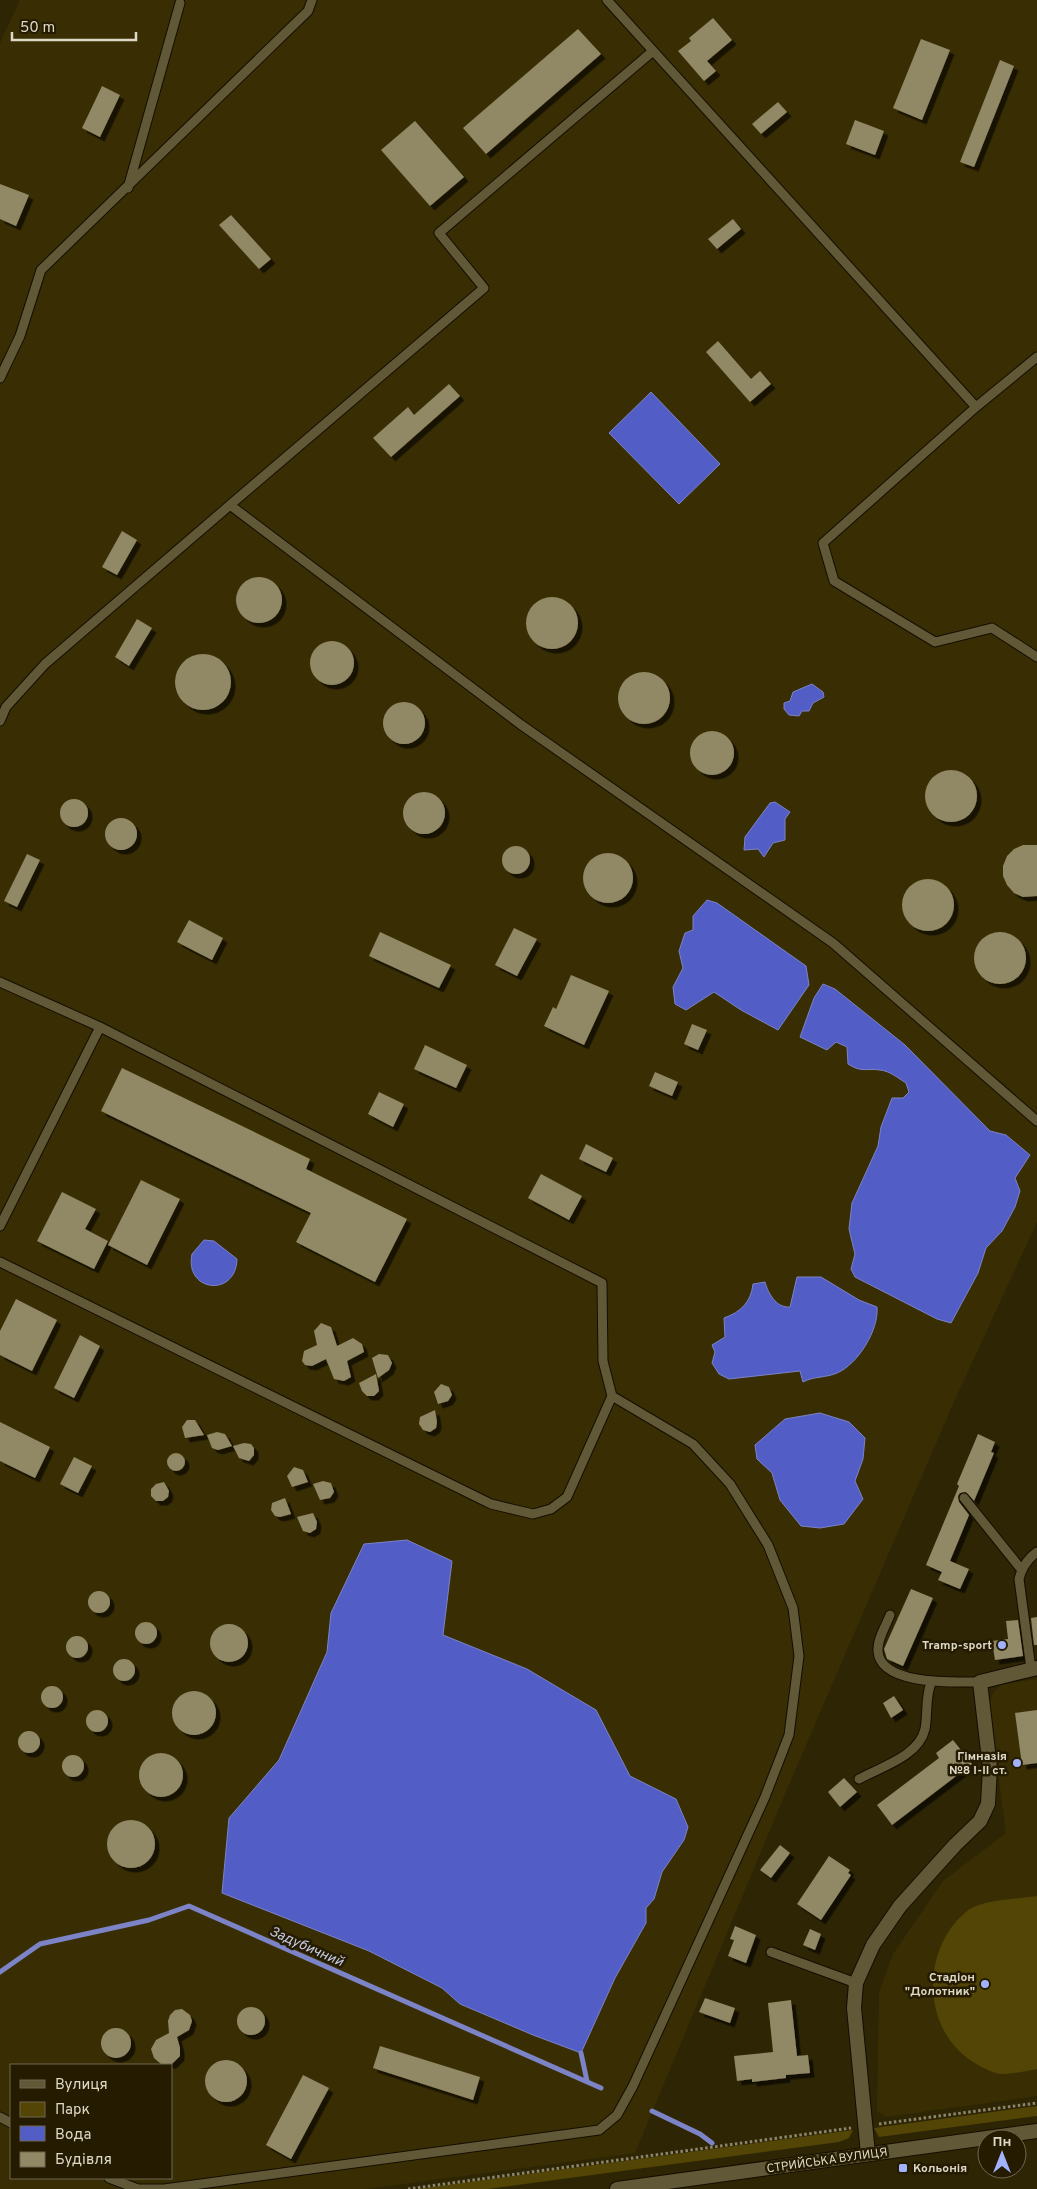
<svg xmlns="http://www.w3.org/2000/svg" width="1037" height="2189" viewBox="0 0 1037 2189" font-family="Overpass,sans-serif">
<defs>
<filter id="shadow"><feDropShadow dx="4.5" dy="4.5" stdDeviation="0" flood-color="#0009"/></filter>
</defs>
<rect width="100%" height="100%" fill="#2d2504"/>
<!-- built -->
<path fill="#392e03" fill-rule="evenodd" d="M20 0H1037V1222L953 1404 788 1787 635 2153 365 2189H0V43ZM11 2065H171V2178H11Z
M1037 1679V2096L886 2117 877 2111 879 1992 893 1954 943 1881 1006 1833 989 1704 993 1693 1002 1684Z"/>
<!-- green -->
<path fill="#534505" d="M1037 1896V2069C1026 2071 1014 2074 1003 2074 995 2074 985 2069 978 2065 929 2038 920 1972 951 1928 957 1920 967 1909 976 1906 995 1899 1018 1899 1037 1896Z
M1037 2106V2116L879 2137 874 2128Z
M853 2130 849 2138 839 2142 488 2189H417Z"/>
<!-- water -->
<path fill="#525ec5" stroke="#7c83c6" d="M651 392 720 464 679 504 609 433Z
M812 684 823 692 824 697 813 703 809 711H802L799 716 789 715 784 709V703L790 701 793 692Z
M775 802 790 812 785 819V840L773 843 764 857 758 849 744 850 745 837 770 803Z
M707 900 717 903 806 966 809 985 778 1030 741 1010 714 992 686 1010 675 1004 673 987 683 968 679 951 685 933 693 930V916Z
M823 984 835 989 905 1045 990 1131 1006 1135 1030 1155 1015 1178 1020 1191 1015 1207 1002 1231 986 1248 978 1273 951 1323 937 1319 855 1277 851 1269 855 1254 849 1229 852 1203 878 1146 881 1127 892 1098H903L909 1092 906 1083C898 1078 890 1071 880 1070 866 1068 862 1073 848 1064L847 1047 836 1042 827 1050 800 1037 814 998Z
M204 1240 214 1241 237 1259C236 1298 184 1292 192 1254Z
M797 1277H821L859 1300 877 1307C879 1330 858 1364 837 1373 826 1378 814 1376 803 1382L800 1371 729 1379 719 1374 712 1363 715 1352 712 1345 725 1337 724 1318C741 1312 751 1302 753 1284L765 1282C768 1293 776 1308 790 1307Z
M820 1413 849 1422 865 1438 863 1459 855 1481 863 1499 844 1524 820 1528 801 1526 780 1500 772 1473 757 1459 755 1445 785 1419Z
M407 1540 452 1561 443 1635 527 1669 596 1710 630 1776 676 1799 688 1827 684 1840 662 1872 654 1899 646 1908V1923L615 1978 581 2053 533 2035 460 2004 442 1988 369 1951 222 1893 229 1818 279 1760 327 1652 331 1613 364 1544Z"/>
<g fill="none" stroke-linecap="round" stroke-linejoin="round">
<!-- stream -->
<path stroke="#7c83c6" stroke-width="5" d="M0 1972 40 1944 149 1920 189 1906 601 2088
M581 2053 587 2081
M652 2111 700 2134 712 2143"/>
</g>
<!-- building -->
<path fill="#918865" filter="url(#shadow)" d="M713 18 732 40 707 61 716 71 704 81 678 51 691 41 689 38Z
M578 29 601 54 486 154 463 128Z
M921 39 950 50 922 120 893 108Z
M1000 60 1014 66 974 167 960 162Z
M102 86 120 95 100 137 82 128Z
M778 102 787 112 761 134 752 124Z
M855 120 884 131 875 155 846 144Z
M415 121 464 177 430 206 381 150Z
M0 184 29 195 16 226 0 219Z
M231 215 271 259 259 269 219 225Z
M733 219 741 229 717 249 708 239Z
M718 341 751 379 760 371 771 384 750 402 706 352Z
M449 384 460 396 391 457 373 438 408 407 414 415Z
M122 531 137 540 117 575 102 567Z
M236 600a23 23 0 1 1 46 0a23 23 0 1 1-46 0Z
M526 623a26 26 0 1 1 52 0a26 26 0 1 1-52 0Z
M137 619 152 628 129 666 115 657Z
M310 663a22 22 0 1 1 44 0a22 22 0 1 1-44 0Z
M175 682a28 28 0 1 1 56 0a28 28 0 1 1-56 0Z
M618 698a26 26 0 1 1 52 0a26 26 0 1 1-52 0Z
M383 723a21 21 0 1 1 42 0a21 21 0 1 1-42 0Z
M690 753a22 22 0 1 1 44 0a22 22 0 1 1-44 0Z
M925 796a26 26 0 1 1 52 0a26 26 0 1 1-52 0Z
M403 813a21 21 0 1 1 42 0a21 21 0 1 1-42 0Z
M60 813a14 14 0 1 1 28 0a14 14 0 1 1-28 0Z
M105 834a16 16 0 1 1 32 0a16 16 0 1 1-32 0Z
M1023 845H1037V896L1023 897 1014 893 1007 885 1003 876V866L1007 856 1014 849Z
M502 860a14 14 0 1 1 28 0a14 14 0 1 1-28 0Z
M583 878a25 25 0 1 1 50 0a25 25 0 1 1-50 0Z
M27 854 40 860 17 907 4 901Z
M902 905a26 26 0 1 1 52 0a26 26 0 1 1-52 0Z
M189 920 223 938 212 960 177 942Z
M514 928 537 939 517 976 495 965Z
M974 958a26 26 0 1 1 52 0a26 26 0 1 1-52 0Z
M380 932 451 965 439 988 369 956Z
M571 975 609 991 584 1045 544 1026 553 1007 556 1009Z
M692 1024 707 1030 698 1050 684 1044Z
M425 1045 467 1065 456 1088 414 1069Z
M122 1068 310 1159 306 1169 407 1219 375 1282 296 1242 311 1213 101 1111Z
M655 1072 678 1082 672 1096 649 1086Z
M379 1092 404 1104 393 1127 368 1114Z
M586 1144 613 1158 606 1172 579 1159Z
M541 1174 582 1196 569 1220 528 1198Z
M141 1180 180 1199 147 1265 108 1245Z
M62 1192 96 1209 85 1229 108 1241 94 1269 37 1241Z
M16 1299 57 1320 32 1371 0 1355V1331Z
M321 1323 331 1327 337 1346 353 1338 362 1344 364 1352 347 1361 351 1377 344 1381 334 1379 326 1359 312 1366 305 1365 302 1361 304 1351 317 1345 314 1331Z
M80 1335 100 1346 74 1398 54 1388Z
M379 1354 388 1355 392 1363 389 1370 378 1378 372 1358Z
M376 1374 379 1391 374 1396H367L362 1391 359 1383Z
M441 1384 449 1387 452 1395 448 1401 438 1404 434 1392Z
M435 1410 437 1422 436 1428 430 1432 423 1430 419 1424 420 1417Z
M187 1420H195L204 1435 185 1438 182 1427Z
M0 1422 50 1447 35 1478 0 1461Z
M217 1432 225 1434 232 1446 218 1450 212 1448 207 1435Z
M978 1434 995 1442 991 1452 994 1453 974 1501 966 1492 960 1493 958 1496 959 1502 969 1515 950 1561 969 1569 960 1589 938 1580 942 1572 926 1565 959 1486 957 1484Z
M244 1443 251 1444 254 1448V1455L249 1461 239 1458 233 1446Z
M167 1462a9 9 0 1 1 18 0a9 9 0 1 1-18 0Z
M74 1457 92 1466 78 1493 60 1484Z
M294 1467 303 1470 308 1482 292 1487 287 1476Z
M323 1481 331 1483 334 1492 330 1498 320 1500 313 1484Z
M164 1482 169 1491 168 1497 163 1501H156L151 1496V1489L156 1484Z
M285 1498 291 1514 280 1517 275 1516 271 1510 272 1503Z
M313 1513 317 1522 316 1529 310 1533 303 1531 297 1517Z
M911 1589 933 1598 903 1666 887 1659 884 1649Z
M88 1602a11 11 0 1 1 22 0a11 11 0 1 1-22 0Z
M1037 1617V1645H1034L1031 1618Z
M1018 1620 1023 1656 995 1660 992 1641 1008 1639 1006 1621Z
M135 1633a11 11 0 1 1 22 0a11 11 0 1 1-22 0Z
M210 1643a19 19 0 1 1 38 0a19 19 0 1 1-38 0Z
M66 1647a11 11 0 1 1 22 0a11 11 0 1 1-22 0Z
M113 1670a11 11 0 1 1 22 0a11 11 0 1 1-22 0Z
M41 1697a11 11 0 1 1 22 0a11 11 0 1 1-22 0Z
M172 1713a22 22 0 1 1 44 0a22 22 0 1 1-44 0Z
M894 1696 903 1710 891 1718 883 1703Z
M1037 1710V1763L1022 1765 1015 1713Z
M86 1721a11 11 0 1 1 22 0a11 11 0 1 1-22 0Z
M18 1742a11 11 0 1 1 22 0a11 11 0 1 1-22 0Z
M953 1740 972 1764 892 1825 877 1805 939 1758 936 1753Z
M139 1775a22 22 0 1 1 44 0a22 22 0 1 1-44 0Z
M62 1766a11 11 0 1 1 22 0a11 11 0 1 1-22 0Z
M844 1778 857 1792 840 1807 828 1792Z
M107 1844a24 24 0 1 1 48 0a24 24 0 1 1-48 0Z
M780 1845 790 1853 771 1878 760 1870Z
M829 1856 850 1870 848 1873 851 1875 821 1920 797 1904Z
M735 1926 756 1935 746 1963 728 1956 734 1940 730 1939Z
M810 1929 821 1934 815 1950 803 1945Z
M705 1998 735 2008 730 2023 699 2012Z
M791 2000 797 2056 808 2055 810 2073 786 2075V2078L752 2082V2079L737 2081 734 2056 773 2052 768 2003Z
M237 2021a14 14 0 1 1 28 0a14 14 0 1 1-28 0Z
M182 2009 190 2015 192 2021 189 2030 177 2037 180 2048V2056L172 2064H161L154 2058 151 2049 156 2040 169 2033 168 2021 170 2015 175 2010Z
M101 2043a15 15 0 1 1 30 0a15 15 0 1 1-30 0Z
M380 2046 480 2077 473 2100 373 2068Z
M205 2081a21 21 0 1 1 42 0a21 21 0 1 1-42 0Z
M303 2075 329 2088 291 2159 266 2145Z"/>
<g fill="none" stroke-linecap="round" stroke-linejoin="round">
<defs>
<path id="service" d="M607 0 976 407
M128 188 180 3
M1037 357 976 407 823 543 834 581 935 642 992 628 1037 657
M0 378 20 336 41 270 308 11 312 0
M230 505 484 288 439 233 653 51
M0 721 6 707 45 664 230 505 520 724 833 943 1037 1121
M0 982 100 1027 602 1283 603 1361 612 1396 693 1444 730 1484 768 1545 793 1608 799 1656 789 1735 765 1797 633 2086 617 2115 599 2130 164 2189H138L109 2178
M0 1226 100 1027
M0 1262 491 1504 533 1514 551 1509 567 1497 612 1396
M964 1498 1021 1569
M890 1615C886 1626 877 1639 878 1651 880 1686 956 1682 980 1682
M1031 1669 1019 1579C1022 1567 1027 1559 1037 1552
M859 1779C881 1767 919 1756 925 1729 928 1713 925 1698 931 1683
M771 1952 856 1983
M0 2117 11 2123"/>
<path id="minor" d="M868 2154 854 2008 856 1983 873 1945 900 1906 955 1845 980 1821 988 1804 990 1768 980 1682 1037 1668"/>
<path id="secondary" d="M617 2189 1037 2131"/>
</defs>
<!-- service casing -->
<use href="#service" stroke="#140e00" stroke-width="11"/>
<!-- minor casing -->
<use href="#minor" stroke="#140e00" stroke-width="16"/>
<!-- secondary casing -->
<use href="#secondary" stroke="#140e00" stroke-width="16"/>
<!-- path -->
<path stroke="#8c866d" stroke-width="3" stroke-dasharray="2.5 2.5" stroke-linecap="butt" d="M879 2124 1037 2103
M408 2189 851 2128"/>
<!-- service -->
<use href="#service" stroke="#615837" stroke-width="9"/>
<!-- minor -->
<use href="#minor" stroke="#615837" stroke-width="14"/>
<!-- secondary -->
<use href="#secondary" stroke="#615837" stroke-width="14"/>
</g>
<!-- markers -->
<g fill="#a2b2fd" stroke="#241b00" stroke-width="2">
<circle cx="1002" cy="1645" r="5"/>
<circle cx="1017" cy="1763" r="5"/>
<circle cx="985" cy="1984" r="5"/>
<rect x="898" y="2163" width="10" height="10" rx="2.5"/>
</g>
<g text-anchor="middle" stroke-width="5" stroke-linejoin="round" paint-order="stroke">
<!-- poi labels -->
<g font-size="12" font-weight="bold" fill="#ded9c7" stroke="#241b00" text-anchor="end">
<text x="992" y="1649">Tramp-sport</text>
<text x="1007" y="1760">Гімназія<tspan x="1007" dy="14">№8 I-II ст.</tspan></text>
<text x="975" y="1981">Стадіон<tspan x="975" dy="14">"Долотник"</tspan></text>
<text x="913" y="2172" text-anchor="start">Кольонія</text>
</g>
<!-- street labels -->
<g font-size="12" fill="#ded9c7" stroke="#241b00">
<text transform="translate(827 2160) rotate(-8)" y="4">СТРИЙСЬКА ВУЛИЦЯ</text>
</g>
<!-- water labels -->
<g font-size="14" font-style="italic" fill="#c6cce7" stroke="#241b00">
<text transform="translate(307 1946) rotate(24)" y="5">Задубичний</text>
</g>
</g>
<!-- legend -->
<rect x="10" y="2064" width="162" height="115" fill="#241b00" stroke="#6e6750"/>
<rect x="20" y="2080" width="25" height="8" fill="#615837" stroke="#6e6750"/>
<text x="55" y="2089" font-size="15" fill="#ded9c7">Вулиця</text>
<rect x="20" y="2102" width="25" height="15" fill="#534505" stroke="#6e6750"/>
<text x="55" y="2114" font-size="15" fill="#ded9c7">Парк</text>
<rect x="20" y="2126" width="25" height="15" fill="#525ec5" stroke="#6e6750"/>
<text x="55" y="2139" font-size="15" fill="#ded9c7">Вода</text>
<rect x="20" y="2152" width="25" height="15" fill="#918865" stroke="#6e6750"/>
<text x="55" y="2164" font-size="15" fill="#ded9c7">Будівля</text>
<!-- north arrow -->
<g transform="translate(1002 2154)"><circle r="24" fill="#241b00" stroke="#6e6750"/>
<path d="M0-4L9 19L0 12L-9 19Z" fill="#a2b2fd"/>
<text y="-8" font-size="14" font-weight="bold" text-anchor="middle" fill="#ded9c7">Пн</text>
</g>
<!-- scale -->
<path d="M12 32v8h124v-8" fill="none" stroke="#ded9c7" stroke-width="2.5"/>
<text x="20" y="32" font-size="15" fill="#ded9c7" stroke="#241b00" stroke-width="4" paint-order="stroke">50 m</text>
</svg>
